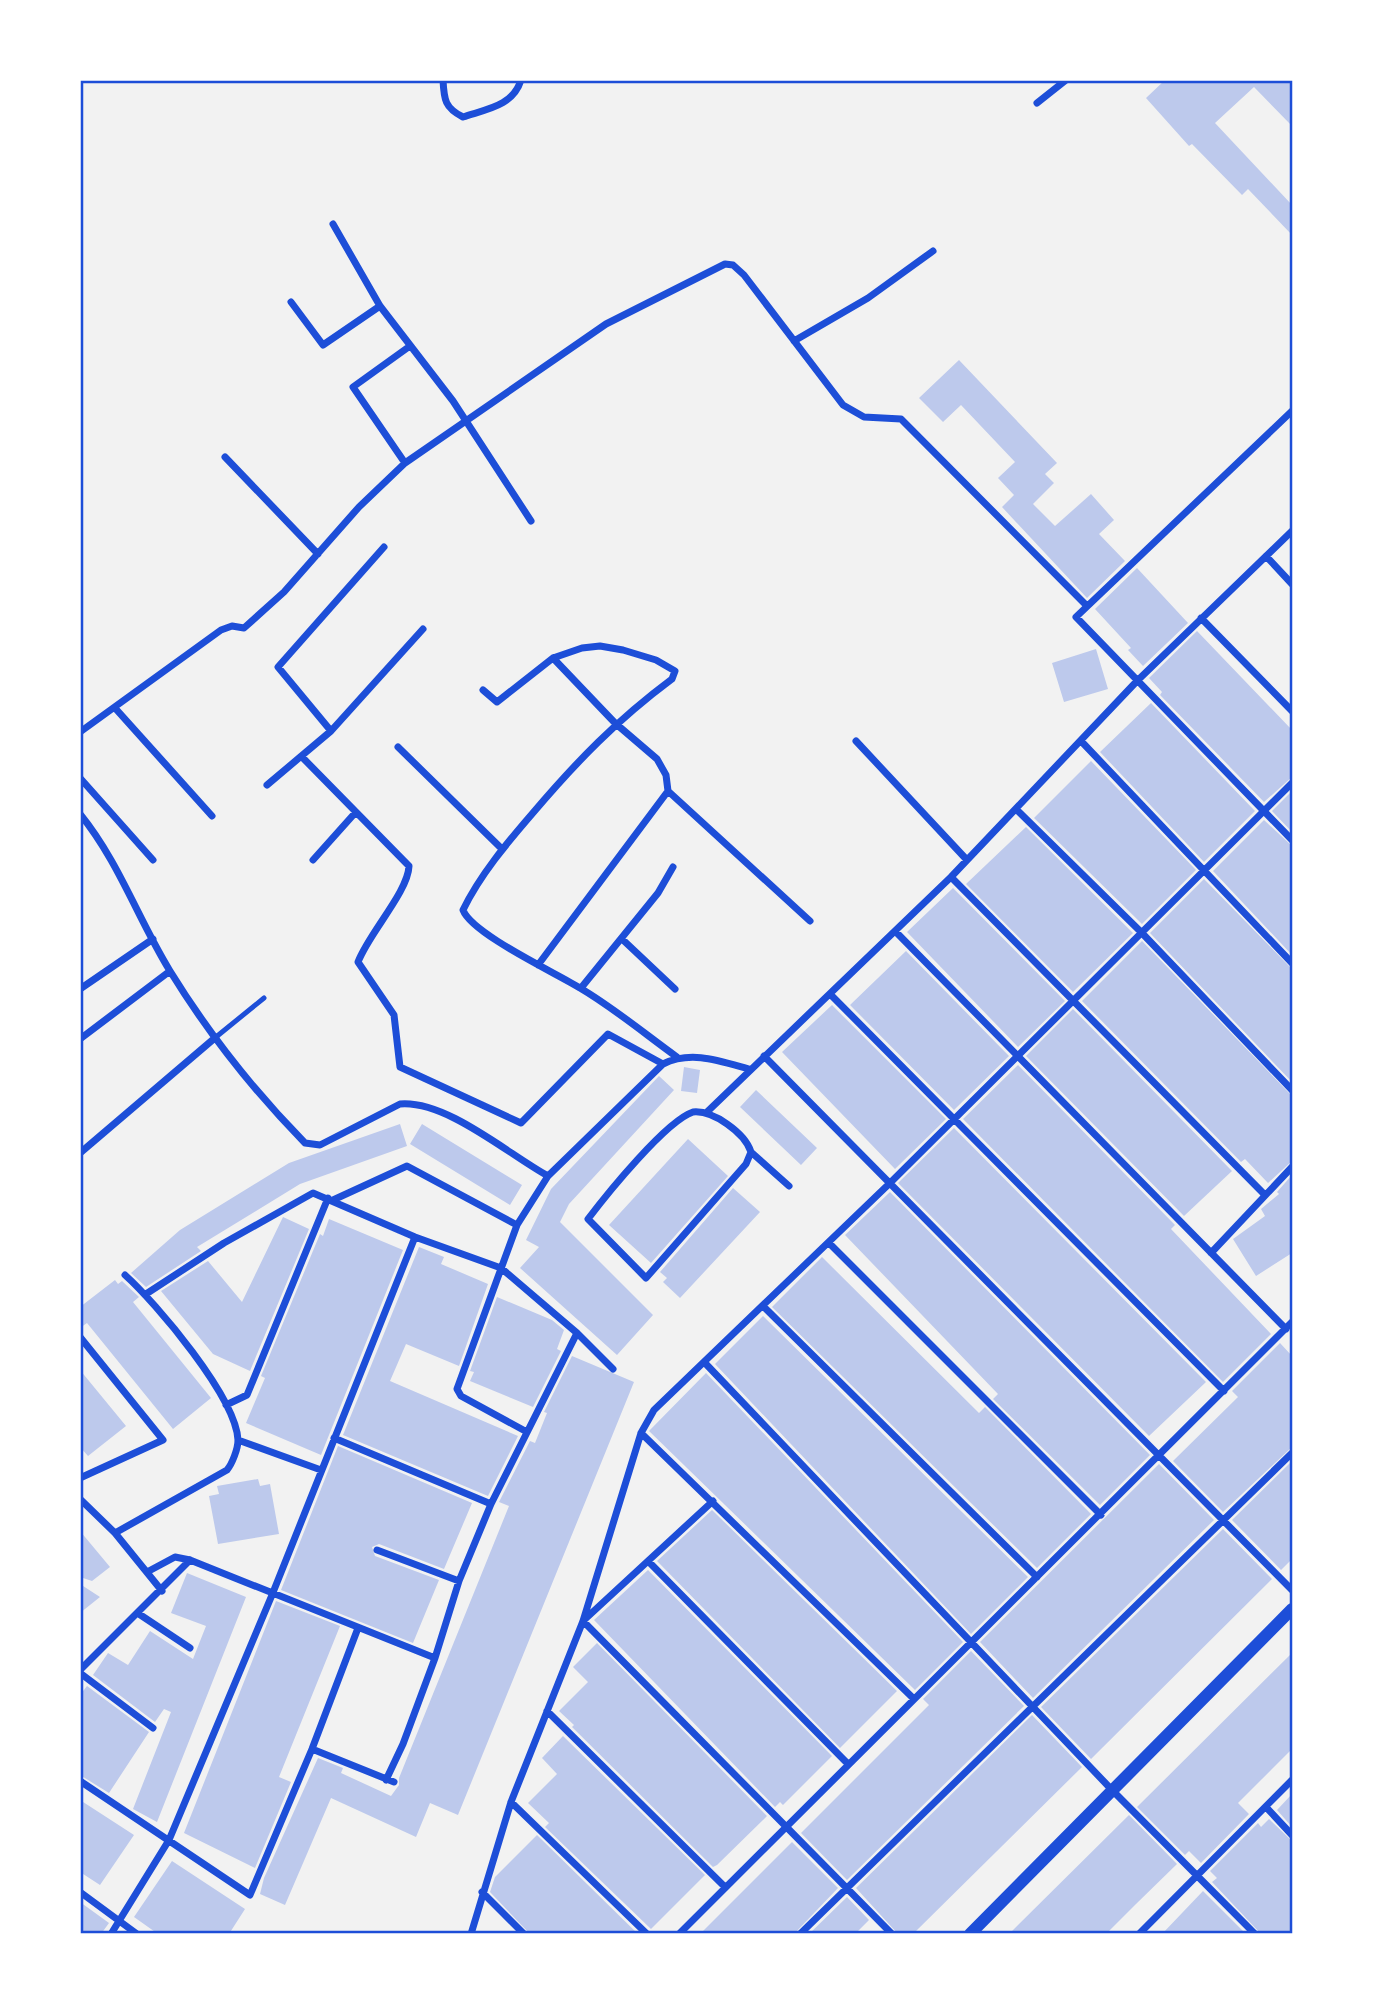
<svg xmlns="http://www.w3.org/2000/svg" width="1373" height="2014" viewBox="0 0 1373 2014" font-family="'Archivo Narrow',sans-serif">
<rect width="100%" height="100%" fill="#f2f2f2"/>
<!-- building -->
<path fill="#bdc9ec" d="M1165 80H1292V126L1254 87 1215 123 1292 205V235L1248 189 1242 195 1192 144 1189 146 1146 98Z
M959 360 1057 463 1045 474 1054 483 1033 504 1055 526 1091 494 1114 520 1099 534 1125 561 1087 598 1002 507 1014 495 998 478 1015 462 961 405 943 422 919 398Z
M1137 568 1188 623 1143 666 1128 650 1131 648 1095 609Z
M1197 631 1292 730V777L1264 802 1160 695 1162 692 1149 678Z
M1096 649 1108 689 1064 702 1052 663Z
M1151 703 1255 811 1204 862 1100 752Z
M1091 761 1196 870 1142 924 1034 818Z
M1292 791V832L1272 811Z
M1264 820 1292 846V955L1213 871Z
M1026 827 1133 933 1073 992 966 884Z
M1204 879 1292 969V1082L1150 933Z
M953 888 1065 1001 1018 1047 907 932Z
M1142 941 1292 1096V1161L1268 1183 1245 1159 1241 1162 1082 1001Z
M906 951 1009 1056 954 1110 850 1005Z
M832 1005 946 1119 895 1169 782 1052Z
M1073 1009 1232 1171 1184 1216 1026 1056Z
M1018 1065 1175 1225 1171 1229 1271 1334 1223 1382 963 1119Z
M684 1067 700 1070 697 1093 681 1091Z
M659 1076 674 1090 569 1204 560 1222 653 1315 617 1355 520 1268 539 1247 526 1240 551 1189Z
M756 1090 817 1148 801 1165 740 1107Z
M400 1124 407 1146 300 1184 197 1247 201 1251 146 1287 131 1273 180 1230 289 1163Z
M422 1124 522 1185 510 1205 410 1144Z
M954 1128 1206 1382 1149 1436 898 1183Z
M688 1139 728 1176 651 1263 609 1225Z
M1292 1175V1253L1256 1276 1233 1239 1265 1216 1261 1209 1279 1194 1277 1192Z
M733 1188 760 1212 680 1298 663 1282 667 1278 660 1272Z
M890 1192 1150 1455 1100 1505 993 1399 998 1394 845 1235Z
M283 1217 309 1229 250 1371 213 1354 161 1291 208 1261 242 1302Z
M329 1219 403 1250 321 1455 246 1423 265 1378 261 1376 320 1234 323 1236Z
M419 1247 444 1257 441 1264 488 1284 459 1366 406 1344 390 1381 518 1436 488 1496 343 1435Z
M822 1257 979 1413 985 1407 1091 1514 1037 1568 772 1307Z
M115 1280 118 1284 122 1281 139 1297 133 1302 211 1398 173 1429 87 1323 80 1328V1307Z
M497 1297 552 1320 564 1330 557 1349 561 1351 533 1407 470 1381 474 1372 470 1371Z
M763 1316 1028 1577 971 1634 715 1364Z
M1280 1343 1292 1356V1447L1223 1512 1173 1461 1238 1397 1232 1391Z
M572 1356 634 1382 458 1815 430 1803 416 1837 331 1798 285 1905 260 1894 264 1878 318 1758 343 1768 341 1773 391 1796 399 1785V1778L509 1506 499 1502 530 1441 535 1443 547 1413 544 1412Z
M80 1370 126 1426 88 1456 80 1447Z
M706 1373 963 1642 915 1690 649 1431Z
M338 1446 472 1503 444 1569 379 1544 372 1547 375 1556 439 1580 413 1643 281 1590Z
M1292 1461V1559L1281 1570 1232 1520Z
M1159 1464 1214 1520 1033 1698 980 1642Z
M258 1479 260 1486 270 1484 279 1534 218 1544 209 1496 219 1494 217 1486Z
M712 1510 897 1691 840 1748 657 1561Z
M1223 1529 1272 1579 1091 1759 1041 1707Z
M80 1531 110 1567 92 1581 80 1577Z
M648 1570 832 1756 783 1805 780 1802 775 1807 594 1620Z
M187 1573 246 1597 157 1822 133 1809 171 1712 164 1709 155 1722 93 1675 108 1653 128 1665 150 1631 193 1659 206 1626 171 1613Z
M80 1584 100 1597 80 1613Z
M276 1601 340 1626 279 1777 291 1782 255 1868 184 1833Z
M597 1643 767 1816 717 1865 713 1867 572 1727 574 1725 559 1711 588 1682 573 1667Z
M971 1651 1024 1706 847 1880 801 1833 929 1705 923 1699Z
M1292 1653V1749L1238 1803 1249 1814 1201 1863 1189 1851 1185 1855 1137 1807Z
M87 1686 149 1732 109 1793 80 1775V1695Z
M1032 1715 1082 1767 913 1934H898L856 1888Z
M563 1736 705 1875 651 1929 545 1827 549 1823 528 1803 557 1774 542 1758Z
M1292 1794V1827L1277 1810Z
M80 1800 134 1835 100 1885 80 1872Z
M1129 1815 1177 1864 1136 1904 1106 1934H1009Z
M1269 1819 1292 1841V1934H1261L1212 1882 1217 1878 1210 1871 1258 1823 1261 1827Z
M537 1835 638 1934H530L490 1892 495 1877Z
M792 1842 838 1888 794 1934H700Z
M172 1861 245 1909 229 1934H158L134 1917Z
M1203 1891 1246 1934H1162Z
M847 1897 869 1920 855 1934H809Z
M80 1902 109 1923 101 1934H80Z"/>
<g fill="none" stroke-linecap="round" stroke-linejoin="round">
<!-- service -->
<path stroke="#1d4ed8" stroke-width="5" d="M216 1037 264 998"/>
<!-- minor -->
<path stroke="#1d4ed8" stroke-width="7" d="M443 80C444 100 445 108 463 117 487 109 513 106 521 80
M1037 103 1066 80
M333 224 380 306 453 401 531 521
M291 302 323 345 380 306
M794 341 868 298 933 251
M1292 411 1076 617 1292 840
M225 457 318 554
M405 463 353 387 410 346
M1266 556 1292 584
M1201 618 1292 711
M483 690 497 702 553 658 582 648 600 646 623 650 656 660 675 671 672 679C617 720 577 761 532 814 507 843 480 875 463 910 472 934 556 973 580 988 614 1008 645 1034 677 1057
M115 708 212 816
M331 731 278 667 384 547
M80 732 221 630 232 626 244 628 284 592 359 507 405 463 606 324 725 264 733 265 744 275 843 405 864 417 901 419 1086 605
M856 741 967 860
M1081 741 1292 963
M398 747 502 849
M302 757 409 866C408 892 369 933 358 962L394 1015 400 1067 521 1123 608 1034 663 1064
M80 778 153 860
M267 785 331 731 423 629
M668 791 810 921
M1017 810 1141 932 1292 1090
M80 814C119 862 138 919 170 971 207 1031 255 1092 305 1143L320 1145 400 1104C446 1100 508 1154 548 1176
M313 860 355 813
M951 877 1264 1194
M895 931 1286 1329
M622 939 675 989
M538 965 668 791 666 775 657 759 615 723 553 658
M581 988 658 893 673 867
M80 989 153 939
M830 994 1224 1391
M80 1039 170 971
M764 1056 1292 1590
M693 1112C713 1110 745 1133 751 1152L746 1164 646 1278 588 1219C607 1194 666 1121 693 1112Z
M707 1112 951 877 1137 681 1292 531
M751 1152 789 1186
M80 1153 216 1037
M333 1200 407 1166 517 1225
M829 1243 1101 1515
M1211 1253 1292 1167
M146 1294 224 1243 313 1193 415 1237 501 1268 577 1333 613 1369
M764 1307 1037 1577
M80 1337 163 1440 80 1478
M705 1363 1112 1790 1255 1934
M226 1405 247 1395 328 1198
M527 1432 461 1396 457 1389 517 1225 548 1176 663 1064C691 1050 720 1061 749 1069
M641 1433 914 1699
M334 1438 491 1504
M238 1440 321 1470
M80 1499 115 1533 162 1591
M713 1501 583 1621 892 1934
M115 1533 227 1470C232 1464 238 1449 238 1440 236 1397 156 1303 125 1275
M377 1550 459 1581
M649 1562 848 1764
M147 1572 175 1557 190 1560 435 1658
M139 1614 190 1648
M80 1670 190 1560
M80 1673 153 1728
M547 1711 725 1887
M312 1749 394 1782
M386 1780 403 1744 435 1658 459 1581 491 1504 577 1333
M80 1781 250 1895 312 1749 358 1628
M511 1802 647 1934
M1266 1807 1292 1835
M80 1892 137 1934
M482 1892 524 1934
M111 1934 169 1840 272 1595 415 1237
M471 1934 511 1802 583 1621 641 1433 654 1410 890 1183 1292 783
M679 1934 1292 1322
M800 1934 1292 1453
M1139 1934 1292 1780"/>
<!-- tertiary -->
<path stroke="#1d4ed8" stroke-width="12" d="M970 1934 1292 1609"/>
</g>
<!-- border -->
<rect width="1373" height="2014" fill="none" stroke="#ffffff" stroke-width="164"/>
<rect x="82" y="82" width="1209" height="1850" fill="none" stroke="#1d4ed8" stroke-width="2.5"/>
</svg>
